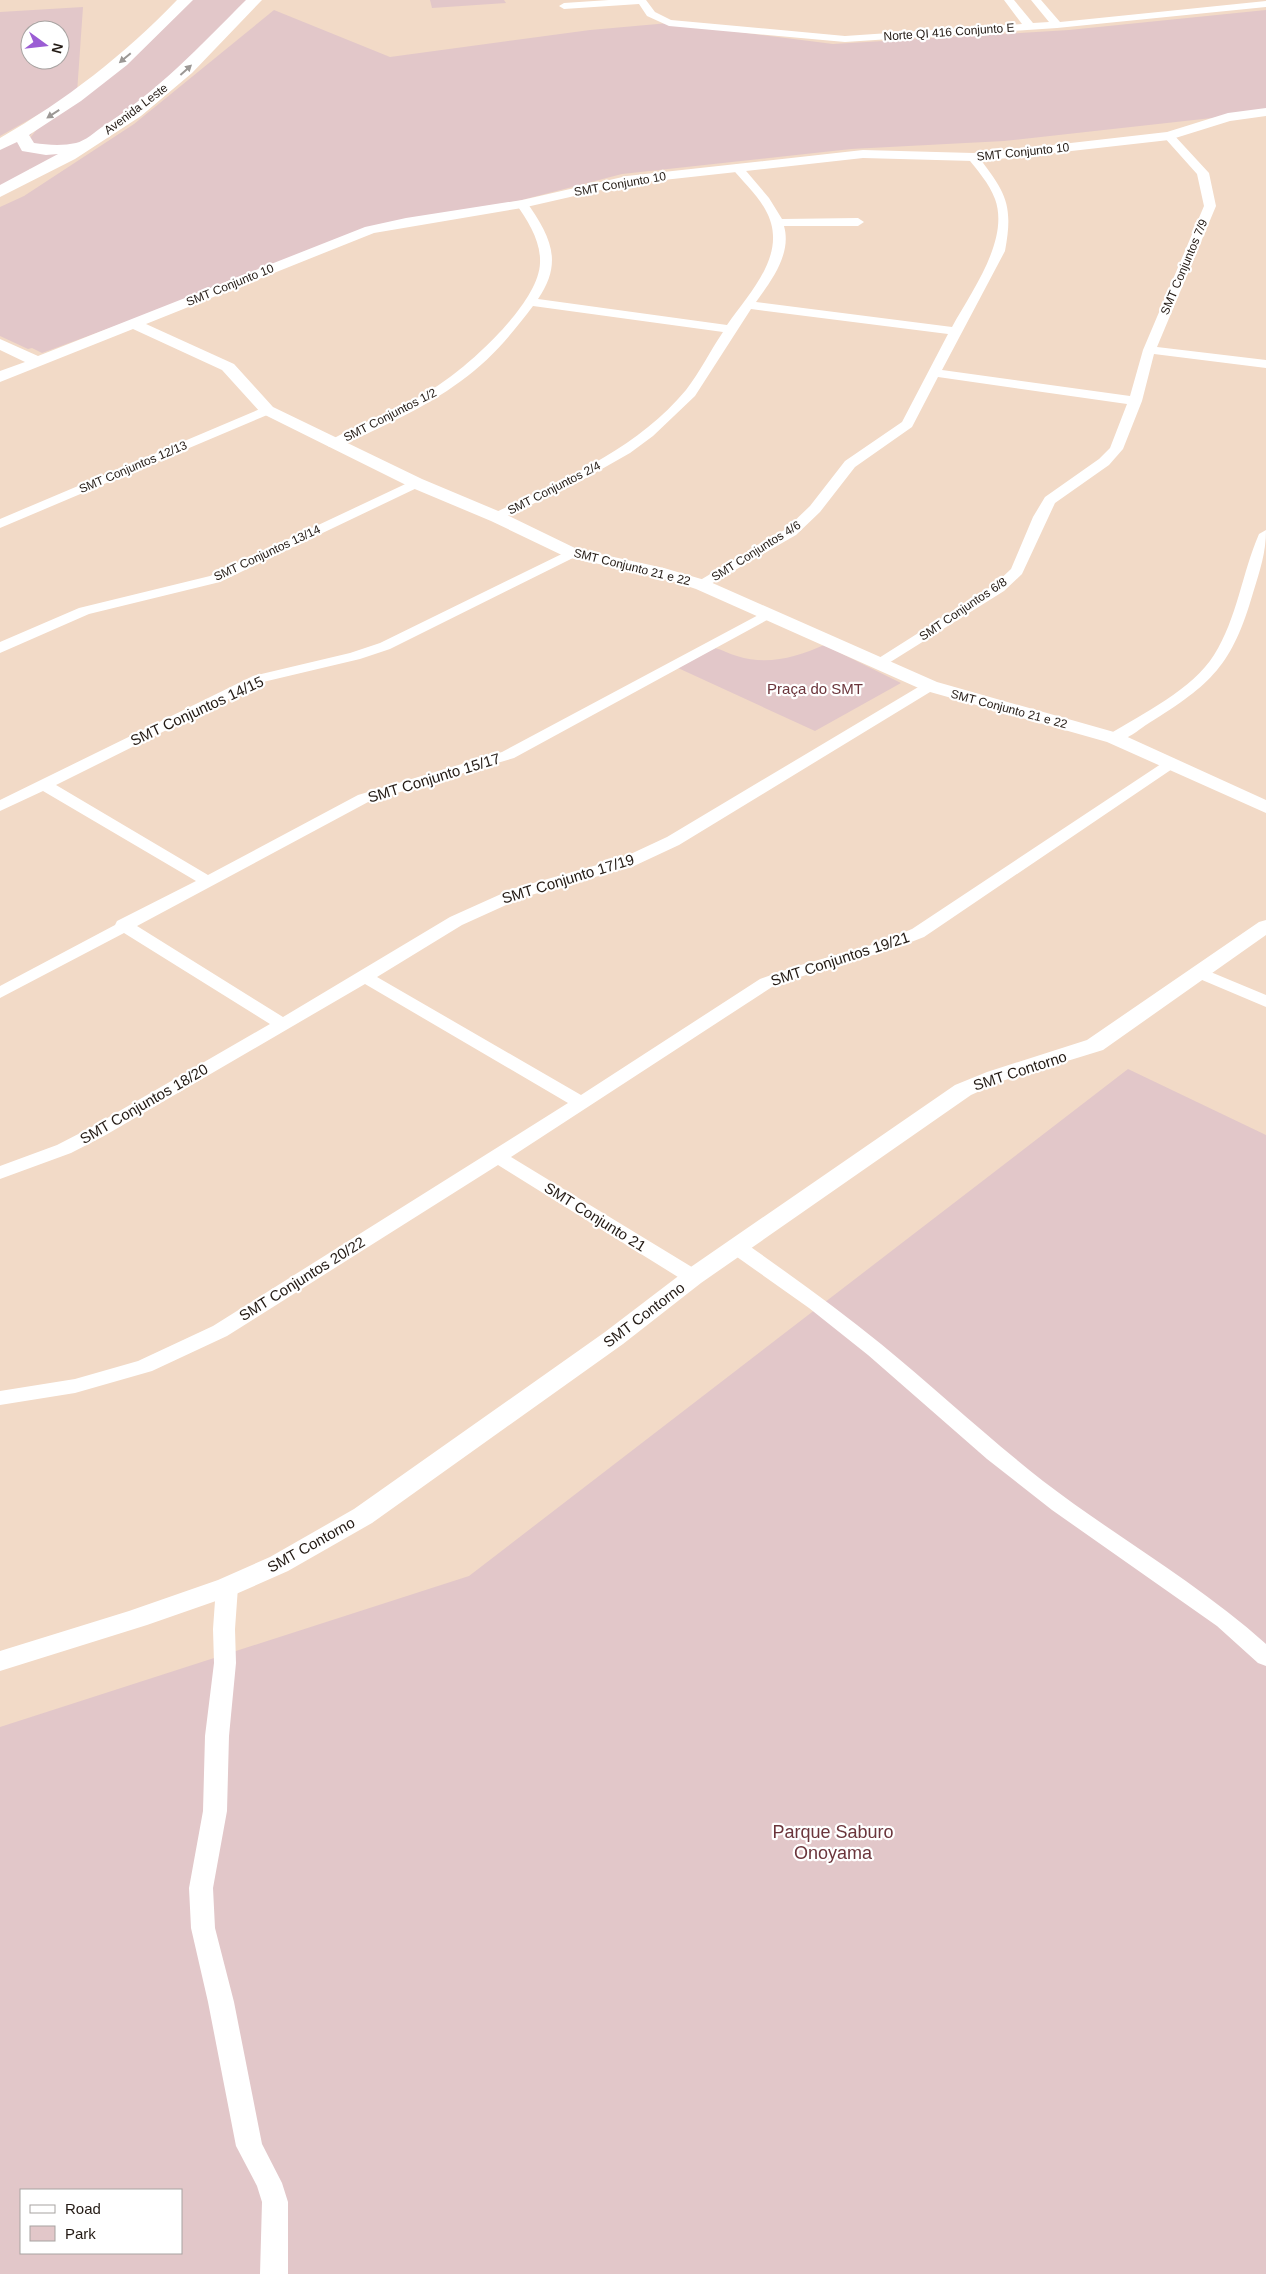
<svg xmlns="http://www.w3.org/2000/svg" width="1266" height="2274" viewBox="0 0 1266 2274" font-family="Helvetica,sans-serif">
<rect width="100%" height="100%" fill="#f2dac7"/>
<!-- green -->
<path fill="#e2c7c9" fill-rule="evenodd" d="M185 0H258L139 102 84 143 65 151 31 146 29 139 38 128Z
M430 0H504L506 3 432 8Z
M83 7 77 93 0 136V12ZM30 30H60V60H30Z
M274 10 390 57 590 30 669 23 833 44 1069 30 1266 10V112L1004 141 851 149 622 174 518 201 405 219 42 353 32 348 28 349 0 336V207L24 196 134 124Z
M36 129 27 139 29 147 65 152 31 173 29 168V175L0 190V149Z
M824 645 901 683 815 731 678 668 715 648C723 650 729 654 737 656 767 666 797 657 824 645Z
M1128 1069 1266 1135V2274H0V1727L469 1576ZM21 2190H181V2253H21Z"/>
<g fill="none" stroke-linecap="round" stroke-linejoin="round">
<!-- minor -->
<path fill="#fff" fill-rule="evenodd" d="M609 0H646L655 12 671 20 845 36 1022 24 1004 0H1014L1033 23 1049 22 1031 0H1041L1060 22 1266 1V7L1057 28 845 42 669 26 647 16 639 4 564 9 559 6 564 3Z
M1169 133 1173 134 1209 173 1216 206 1157 347 1266 360V368L1154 354 1142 401 1123 449 1109 465 1055 503 1022 574 1004 591 884 666 879 668 871 663 994 585 1011 569 1033 517 1045 497 1099 459 1110 448 1127 404 938 377 912 427 855 467 820 512 796 535 702 589 695 585 697 582 786 529 810 506 845 461 902 422 948 334 751 309 695 396 653 436 630 453 579 482 497 521 492 520 490 517 492 514C561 481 636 450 686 390 700 372 710 351 723 332L533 306C512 334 489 361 461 381 424 409 380 427 339 447H329L327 444C335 434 384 415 398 408 416 399 434 389 450 377 479 356 539 300 540 263 541 241 528 221 516 204L518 201H526C550 236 564 261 538 299L727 325C751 291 790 252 765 209 756 193 742 181 731 167L737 164 741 165 769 198 782 219 858 218 864 222 858 226H784C792 254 771 281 756 302L952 327C971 292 1010 240 995 199 989 183 977 170 967 157L969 155H977C1005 192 1014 203 1005 251L942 370 1130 396 1143 350 1204 206 1197 174 1163 136Z
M267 406 272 407 274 410 272 413 0 528V519Z
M416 479 423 483 421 486 220 582 89 614 0 653V642L79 608 210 576Z
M1266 530C1266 553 1260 570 1253 593 1232 665 1212 684 1149 723 1138 730 1122 745 1108 741L1106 738 1108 735C1142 714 1193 689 1214 655 1237 619 1242 573 1259 534Z
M572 549 579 553 577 556 390 649 360 659 263 682 56 785 208 875 358 795 502 752 766 611 771 610 778 614 514 758 370 801 137 926 283 1017 450 917 512 889 622 858 667 837 925 683H935L938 686 935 689 679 845 634 866 524 897 462 925 377 977 581 1095 760 979 797 966 875 944 912 929 1167 760 1173 758 1181 763 924 937C875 958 822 967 772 987L511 1157 700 1272 703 1277 700 1282 693 1284 686 1282 498 1165 227 1336 152 1371 75 1393 0 1405V1391L75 1379 138 1361 213 1326 568 1103 365 984 104 1136 71 1153 0 1179V1166L57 1145 90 1128 270 1024 124 933 0 998V986L115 925 117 921 196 881 43 791 0 811V800L253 676 350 653 380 643Z
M1201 968 1266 995V1007L1195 977 1192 973 1195 969Z
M737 1241 744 1242C790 1275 837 1308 881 1344 936 1389 987 1437 1043 1481 1116 1537 1197 1582 1266 1644V1666L1258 1663 1217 1626 1052 1510 987 1459 868 1355 809 1308 730 1252 727 1247 730 1242Z
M227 1579 235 1581 238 1587 235 1629 236 1663 229 1736 227 1811 213 1888 215 1928 234 2002 262 2144 282 2183 288 2202V2274H260L262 2202 257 2186 236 2146 208 2002 191 1928 189 1888 203 1811 205 1736 214 1663 213 1629 216 1587 219 1581Z"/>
<!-- tertiary -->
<path fill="#fff" fill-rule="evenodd" d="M1266 108V116L1230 121 1169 140 1009 158 973 161 863 158 627 184 522 208 374 233 146 324 234 364 273 407 422 479 503 513 577 549 664 568 708 581 937 682 1121 734 1266 800V813L1107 742 923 690 696 589 660 577 566 557 491 521 410 487 261 413 222 370 133 329 0 382V371L25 362 0 350V339L38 356 365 227 406 218 522 200 627 176 863 150 973 153 1009 150 1167 132 1228 113Z
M1266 920V935L1103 1050 1002 1081 971 1095 701 1283 623 1344 372 1523 288 1571 236 1594 147 1625 0 1671V1651L129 1611 218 1580 270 1557 354 1509 605 1332 685 1271 955 1085 987 1072 1087 1040 1259 922Z"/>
<!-- primary -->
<path fill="#fff" fill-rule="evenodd" d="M177 0H193L127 65 81 101 29 135 34 143C47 145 63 146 76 143 85 141 95 132 102 127 157 92 200 46 246 0H262L192 73 141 116 75 159 0 197V185L58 154 46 155 22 151 17 142 0 150V138C66 100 124 55 177 0Z"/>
</g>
<!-- one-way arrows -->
<defs><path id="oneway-solid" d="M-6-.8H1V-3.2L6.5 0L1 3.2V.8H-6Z" transform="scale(1.25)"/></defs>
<g fill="#9c9895">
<use href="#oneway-solid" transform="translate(125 58) rotate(140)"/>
<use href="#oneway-solid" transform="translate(186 70) rotate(-42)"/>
<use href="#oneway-solid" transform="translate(53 114) rotate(147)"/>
</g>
<g text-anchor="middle" stroke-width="4.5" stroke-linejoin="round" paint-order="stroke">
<!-- far-street labels -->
<g font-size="12" fill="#231a14" stroke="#fff">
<text transform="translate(949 32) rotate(-4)" y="4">Norte QI 416 Conjunto E</text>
<text transform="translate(136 109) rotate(-37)" y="4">Avenida Leste</text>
<text transform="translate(1023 152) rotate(-6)" y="4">SMT Conjunto 10</text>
<text transform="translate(620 184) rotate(-10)" y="4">SMT Conjunto 10</text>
<text transform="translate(1184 267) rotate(-67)" y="4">SMT Conjuntos 7/9</text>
<text transform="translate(230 285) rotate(-22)" y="4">SMT Conjunto 10</text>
<text transform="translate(390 415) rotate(-27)" y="4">SMT Conjuntos 1/2</text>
<text transform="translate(133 467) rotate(-23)" y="4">SMT Conjuntos 12/13</text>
<text transform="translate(554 488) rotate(-27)" y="4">SMT Conjuntos 2/4</text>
<text transform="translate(756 551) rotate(-32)" y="4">SMT Conjuntos 4/6</text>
<text transform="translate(267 553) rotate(-25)" y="4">SMT Conjuntos 13/14</text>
<text transform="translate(632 567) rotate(14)" y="4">SMT Conjunto 21 e 22</text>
<text transform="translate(963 609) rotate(-34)" y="4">SMT Conjuntos 6/8</text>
<text transform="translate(1009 709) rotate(15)" y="4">SMT Conjunto 21 e 22</text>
</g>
<!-- park labels -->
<g font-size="15" fill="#6b353b" stroke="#fff">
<text x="815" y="694">Praça do SMT</text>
</g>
<!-- street labels -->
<g font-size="15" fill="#231a14" stroke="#fff">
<text transform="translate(197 711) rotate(-25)" y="5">SMT Conjuntos 14/15</text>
<text transform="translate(434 778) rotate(-17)" y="5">SMT Conjunto 15/17</text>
<text transform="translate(568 879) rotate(-17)" y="5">SMT Conjunto 17/19</text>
<text transform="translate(840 959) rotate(-18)" y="5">SMT Conjuntos 19/21</text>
<text transform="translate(1020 1071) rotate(-18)" y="5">SMT Contorno</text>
<text transform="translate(144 1104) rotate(-30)" y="5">SMT Conjuntos 18/20</text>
<text transform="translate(595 1217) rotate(32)" y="5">SMT Conjunto 21</text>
<text transform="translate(302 1279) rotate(-32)" y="5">SMT Conjuntos 20/22</text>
<text transform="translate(644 1315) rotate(-37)" y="5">SMT Contorno</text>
<text transform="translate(311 1545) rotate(-29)" y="5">SMT Contorno</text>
</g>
<!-- near-park labels -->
<g font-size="18" fill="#6b353b" stroke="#fff">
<text x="833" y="1838">Parque Saburo<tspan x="833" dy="21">Onoyama</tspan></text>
</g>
</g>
<!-- legend -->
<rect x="20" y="2189" width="162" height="65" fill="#ffffff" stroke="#a7a3a1"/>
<rect x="30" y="2205" width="25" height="8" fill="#ffffff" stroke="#a7a3a1"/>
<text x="65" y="2214" font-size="15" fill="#231a14">Road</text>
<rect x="30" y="2226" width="25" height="15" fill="#e2c7c9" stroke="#a7a3a1"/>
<text x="65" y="2239" font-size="15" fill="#231a14">Park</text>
<!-- north arrow -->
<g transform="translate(45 45) rotate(105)"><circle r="24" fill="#ffffff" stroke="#a7a3a1"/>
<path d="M0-4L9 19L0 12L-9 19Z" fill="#9b5dd4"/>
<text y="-8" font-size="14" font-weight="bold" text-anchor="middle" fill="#231a14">N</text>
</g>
</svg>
